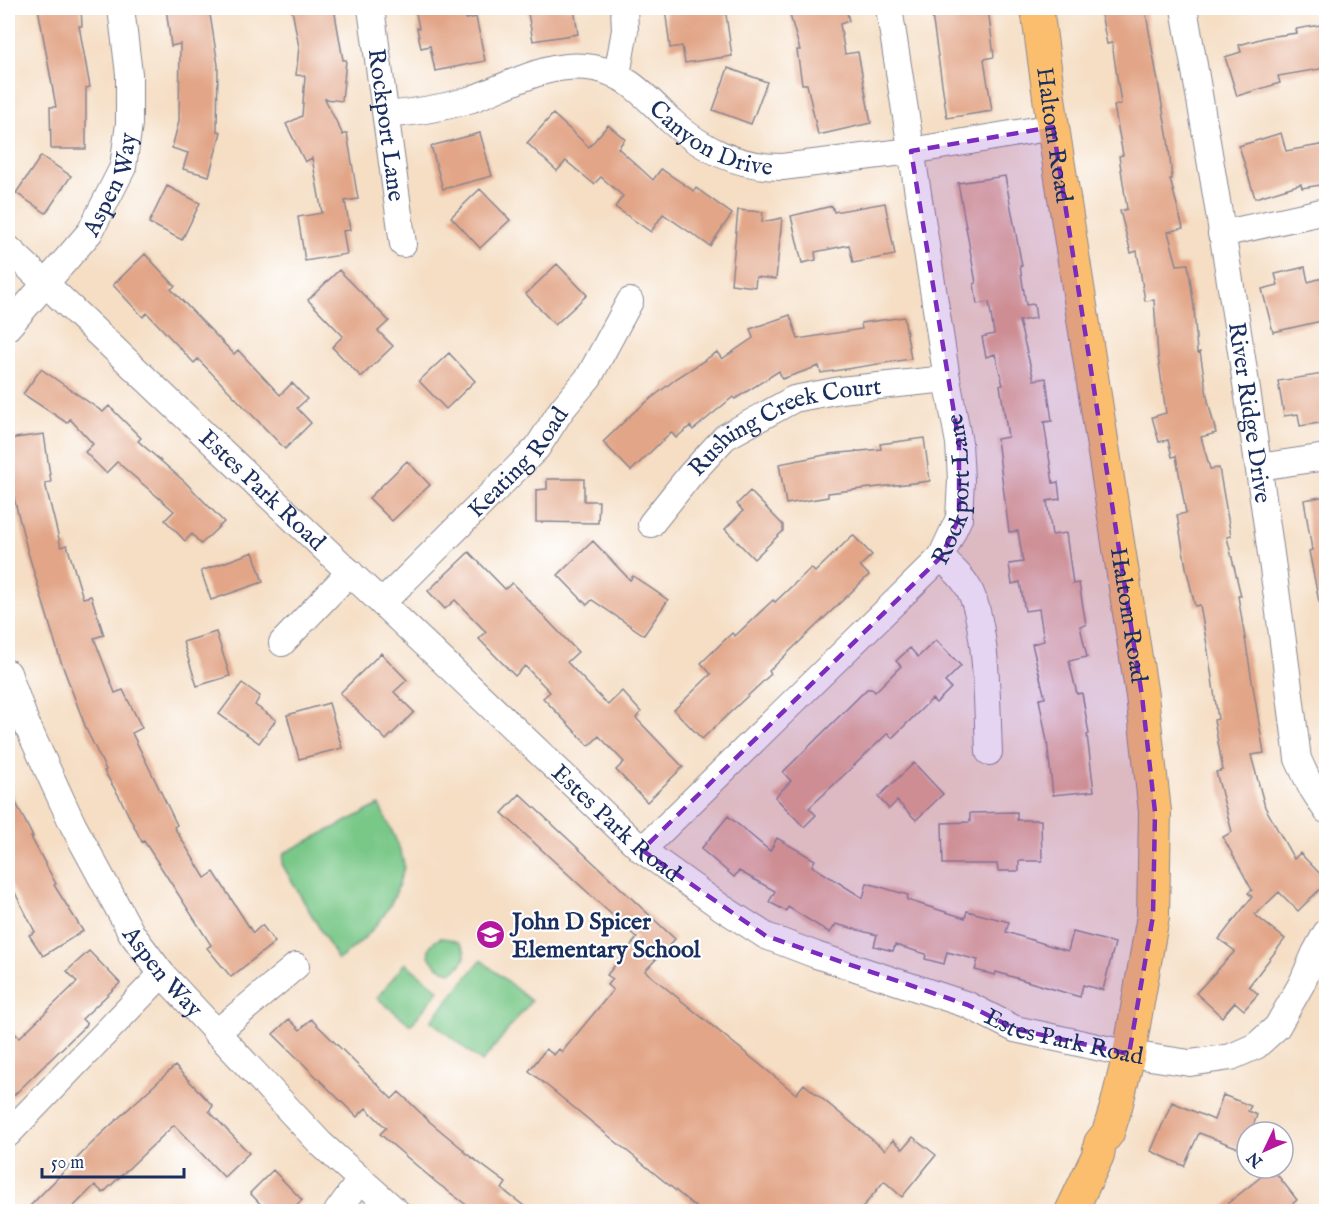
<svg xmlns="http://www.w3.org/2000/svg" width="1334" height="1219" viewBox="0 0 1334 1219" font-family="'IM FELL English',serif">
<rect width="100%" height="100%" fill="#fff"/>
<filter id="ink" filterUnits="userSpaceOnUse"><feTurbulence type="fractalNoise" baseFrequency=".0167" numOctaves="2"/><feDisplacementMap in="SourceGraphic" scale="12" xChannelSelector="R" yChannelSelector="G"/><feConvolveMatrix kernelMatrix="1 2 1 2 8 2 1 2 1" color-interpolation-filters="sRGB"/></filter>
<filter id="wash" filterUnits="userSpaceOnUse"><feTurbulence type="fractalNoise" baseFrequency=".008" numOctaves="4" result="noise"/><feDisplacementMap in="SourceGraphic" scale="24" xChannelSelector="R" yChannelSelector="G"/><feGaussianBlur stdDeviation="1.35" result="paint"/><feColorMatrix in="noise" values="0 0 0 0 0 0 0 0 0 0 0 0 0 0 0 0 0 1.4 0 .05"/><feComposite in="paint" operator="in"/></filter>
<g filter="url(#wash)">
<rect width="100%" height="100%" fill="#f5dec4"/>
<!-- green -->
<path fill="#79c888" stroke="#4a7c73" stroke-width="1.5" d="M379 805C386 818 403 852 404 866 404 870 401 876 400 880 391 915 366 939 338 960L282 864 284 853Z
M441 938C466 939 475 959 451 972 432 968 417 948 441 938Z
M481 960 531 1001 482 1062 431 1021Z
M405 963 439 990 411 1025 377 998Z"/>
<g id="blocks">
<!-- building -->
<path fill="#e2a587" d="M38 8H81L82 26H79L90 87 86 88V149H51L50 107H56Z
M166 8H209L218 65 217 131 221 132 209 176 183 169 188 153 172 148 179 121 180 44 171 46Z
M308 8H334L343 60H346L342 101 325 99 343 135 347 133 358 199 345 201 350 230 343 231 347 254 305 261 298 217 322 213 312 158 305 162 286 124 302 116 305 76 296 75 299 47 292 10Z
M415 8H464L466 19 476 17 485 61 435 71 430 46 421 48 417 28H419Z
M527 8H574L578 34 533 41Z
M665 8H725L732 56 685 63 682 46 670 48Z
M788 8H846L849 21 840 24 845 54 858 52 871 123 818 135 807 84H802L797 50H800Z
M931 8H988L994 57 984 59 992 111 947 118Z
M1100 8H1145L1168 139 1172 179H1170L1183 228 1168 232 1177 265 1188 264 1194 307 1197 353 1200 352 1208 401 1216 433 1201 437 1210 469 1219 468 1231 536 1227 537 1241 596H1238L1264 753 1251 755 1265 807 1294 859 1300 853 1326 880V883L1298 911 1279 892 1255 915 1285 939 1249 986 1258 994 1244 1010 1235 1002 1222 1017 1196 993 1235 951 1219 939 1252 897 1248 893 1252 890 1223 837 1232 832 1216 772 1223 770 1214 720 1218 719 1208 651 1200 605 1195 606 1186 567 1177 515 1186 513 1176 456 1172 457 1168 440 1159 442 1152 417 1166 413 1158 356 1154 300 1145 301 1137 251 1131 253 1120 211 1127 209 1119 156 1123 155 1114 106 1121 104 1112 43 1107 44Z
M1320 25 1326 68 1278 76 1280 83 1237 96 1225 57 1241 52 1239 45 1267 37 1297 33 1296 29Z
M728 68 767 82 751 124 713 110Z
M553 114 589 147 608 125 625 139 618 148 653 180 661 169 694 191 696 188 732 214 710 246 663 214 651 232 615 207 623 196 601 177 594 184 566 161 557 171 527 143Z
M480 133 492 176 443 189 431 146Z
M1281 133 1286 151 1326 144V184L1302 188 1301 184 1255 198 1239 146Z
M41 156 71 176 46 213 16 193Z
M1005 176 1022 266H1020L1026 305 1034 304 1036 318 1019 321 1034 380 1046 378 1052 421 1044 422 1053 483 1058 482 1060 499 1047 501 1052 535 1066 533 1073 584 1079 583 1086 625 1080 626 1087 657 1069 661 1077 694 1082 693 1089 734 1087 735 1094 791 1053 795 1047 741 1039 699 1045 698 1032 644 1044 641 1039 609 1025 611 1020 582 1012 584 1009 564 1023 562 1018 531 1009 532 997 439 1008 437 1000 385H1003L995 354 986 357 982 337 994 334 989 302 977 304 974 284 976 283 958 183Z
M167 186 200 203 182 240 149 223Z
M480 189 510 220 480 248 451 217Z
M885 203 895 255 853 263 849 245 815 252 816 260 802 263 791 216 832 206 834 212Z
M738 210 763 212 762 222 782 218 776 279 756 277 755 287 731 284Z
M145 254 175 286 171 289 234 354 238 350 280 395 292 383 307 399 297 408 311 423 285 449 198 359 194 363 147 313 143 317 113 285Z
M557 264 587 295 555 325 526 294Z
M1305 267 1308 282 1326 277V320L1273 332 1262 289 1278 285 1275 274Z
M339 270 389 321 378 331 393 346 361 377 332 347 343 336 308 300Z
M790 315 798 339 862 329 861 323 904 317 911 359 821 373 819 366 782 379 779 371 735 399 733 397 693 430 690 426 676 438 671 432 631 471 603 442 634 412 677 378 717 352 722 359 753 338 750 329Z
M449 353 475 381 446 409 419 381Z
M41 369 103 412 109 406 141 438 138 441 185 482 224 522 201 544 192 534 185 541 165 520 174 511 117 462 106 473 85 452 93 444 70 419 67 423 23 394Z
M1323 374 1326 395V422L1300 426 1298 414 1284 416 1278 381Z
M44 434 51 482 45 483 61 547 67 545 83 598 91 596 104 635 94 638 115 693 123 690 142 728 132 733 177 825 174 827 205 878 214 872 253 933 262 925 275 942 231 977 207 948 211 945 144 841 142 842 119 796 104 771 106 770 87 731 60 659 27 549 13 494 8 455V439Z
M924 438 930 481 828 493V497L786 504 779 464 830 454 881 449 880 444Z
M407 461 430 485 392 521 369 498Z
M547 479H584V501H599L598 523 536 522V490L547 489Z
M750 491 783 525V531L754 559 725 529 743 511 737 504Z
M1326 496V601L1319 602 1309 551 1312 550 1304 500Z
M853 535 872 555 860 566 869 575 769 671 771 674 702 739 674 710 711 674 701 663 732 633 735 636 773 600 775 602 811 568 815 572Z
M593 541 630 580 633 576 668 600 644 635 592 600 587 605 558 575Z
M253 552 263 582 211 600 201 571Z
M469 552 505 589 512 583 578 652 567 662 608 705 622 691 641 712 636 718 683 767 647 802 616 770 624 762 599 736 589 746 543 698 550 692 525 666 515 676 479 639 486 632 455 600 445 609 428 591Z
M216 632 230 676 197 686 183 642Z
M936 640 961 666 945 682 951 688 936 703 932 699 892 738 888 733 843 776 809 808 816 815 804 827 775 797 791 781 783 772 867 689H872L875 692 901 666 896 661 910 648 918 657Z
M381 653 407 680 394 692 414 712 386 740 340 693Z
M242 683 260 696 255 705 276 720 259 743 219 714Z
M329 703 342 748 299 759 287 715Z
M914 763 943 794 916 820 897 801 889 809 878 797Z
M8 787 33 837H31L56 884 54 885 83 931 43 956 29 935 35 932 8 879Z
M520 794 675 939 645 971 796 1094 804 1084 885 1150 893 1140 903 1149 913 1137 936 1155 902 1197 884 1181 859 1212H702L529 1071 546 1049 554 1055 559 1049 562 1052 613 990 607 985 613 979 607 975 637 938 502 813Z
M1017 812V820H1041L1042 861H1019V871H998L997 864H943L942 823 970 822V813Z
M728 816 770 851 777 838 815 860 812 866 863 898 867 883 908 895 907 900 965 918 967 911 1009 922 1006 932 1068 951 1073 932 1115 943 1103 990 1083 985 1080 997 996 972 995 975 975 970 978 960 947 952 944 964 925 959 926 954 895 945 893 951 874 946 877 935 836 924 830 933 788 907 786 911 769 902 775 891 739 871 734 877 701 849Z
M89 951 120 983 82 1019 87 1024 8 1101V1025L19 1038 77 982 67 971Z
M289 1019 300 1030 311 1019 392 1099 399 1092 430 1122 464 1150 463 1151 506 1183 502 1189 532 1212H476L437 1183 380 1134 386 1128 366 1108 357 1117 273 1034Z
M175 1066 213 1106 209 1111 249 1153 224 1177 174 1125 103 1193 95 1185 68 1212H24L100 1135Z
M1223 1095 1251 1106 1248 1111 1257 1115 1251 1132H1247V1142L1244 1150 1199 1133 1184 1166 1151 1151 1172 1102 1214 1120Z
M1272 1168 1297 1200 1282 1212H1217Z
M273 1170 302 1200 290 1212H268L250 1193Z"/>
</g>
</g>
<g filter="url(#ink)">
<use href="#blocks" fill-opacity="0" stroke="#888691" stroke-width="1.5"/>
<g fill="none" stroke-linecap="round" stroke-linejoin="round">
<defs>
<g id="minor">
<path id="s1" d="M371 8 403 244"/>
<path id="s2" d="M1184 8C1228 257 1267 507 1298 759L1310 785 1326 810"/>
<path d="M617 75 625 30 624 8"/>
<path id="s3" d="M387 115C416 112 444 108 472 99 510 85 551 60 594 68 626 73 649 100 671 121 703 150 738 167 782 167L911 151 1053 127"/>
<path d="M1221 234 1326 211"/>
<path id="s4" d="M8 248 642 850 721 907 766 936 816 955 968 1005 1015 1029 1129 1054 1190 1063 1231 1057 1256 1046 1277 1027 1302 983 1315 953 1326 933"/>
<path id="s5" d="M8 327 90 232 123 167 129 124V74L121 8"/>
<path d="M1259 467 1326 457"/>
<path id="s6" d="M651 524 690 475 725 437 794 399 840 390 947 379"/>
<path d="M941 557C949 566 960 574 966 584 988 615 987 712 989 752"/>
<path id="s7" d="M382 603 537 448 562 409 589 377 630 301"/>
<path d="M282 643 350 572"/>
<path id="s8" d="M8 673 26 723 73 825 132 934 162 974 321 1144 397 1212"/>
<path id="s9" d="M642 850 941 557 959 518 961 480 959 443 947 379 889 8"/>
<path d="M216 1033 296 966"/>
<path d="M8 1134 162 974"/>
<path d="M337 1212 361 1179"/>
</g>
<g id="major">
<path id="s10" d="M1037 8 1053 127 1142 696 1155 812 1153 916 1129 1054 1116 1107 1108 1133 1100 1143 1098 1155 1071 1212"/>
</g>
</defs>
<!-- minor casing -->
<use href="#minor" stroke="#888691" stroke-width="28"/>
<!-- major casing -->
<use href="#major" stroke="#888691" stroke-width="34"/>
<!-- minor -->
<use href="#minor" stroke="#fff" stroke-width="26"/>
<!-- major -->
<use href="#major" stroke="#fbbe6e" stroke-width="32"/>
</g>
</g>
<!-- marked area -->
<path fill="#7b2cbf" fill-opacity="0.2" stroke="#7b2cbf" stroke-width="4.5" stroke-dasharray="12 8" stroke-linejoin="round" d="M1053 127 1142 696 1155 812 1153 916 1129 1054 1015 1029 968 1005 766 936 642 850 941 557 959 518V443L911 151Z"/>
<!-- icons -->
<defs>
<symbol id="school-disc" viewBox="-11 -11 22 22"><circle r="9.5" fill="#b5179e" stroke="#fff"/><path d="M0-5L7-2L0 1L-7-2ZM-4 1L0 2.5L4 1V4Q0 6-4 4Z" fill="#fff"/></symbol>
</defs>
<g fill-rule="evenodd">
<use href="#school-disc" x="474" y="918" width="33" height="33"/>
</g>
<g text-anchor="middle" stroke-width="4.5" stroke-linejoin="round" paint-order="stroke">
<!-- street labels -->
<g font-size="24" fill="#1b2f5e" stroke="#fff">
<text dy="8" stroke="none"><textPath href="#s1" startOffset="118">Rockport Lane</textPath></text>
<text dy="8" stroke="none"><textPath href="#s3" startOffset="354">Canyon Drive</textPath></text>
<text dy="8" stroke="none"><textPath href="#s10" startOffset="128">Haltom Road</textPath></text>
<text dy="8" stroke="none"><textPath href="#s5" startOffset="178">Aspen Way</textPath></text>
<text dy="8" stroke="none"><textPath href="#s2" startOffset="410">River Ridge Drive</textPath></text>
<text dy="8" stroke="none"><textPath href="#s6" startOffset="174">Rushing Creek Court</textPath></text>
<text dy="8" stroke="none"><textPath href="#s7" startOffset="196">Keating Road</textPath></text>
<text dy="8" stroke="none"><textPath href="#s9" startOffset="489">Rockport Lane</textPath></text>
<text dy="8" stroke="none"><textPath href="#s4" startOffset="351">Estes Park Road</textPath></text>
<text dy="8" stroke="none"><textPath href="#s10" startOffset="614">Haltom Road</textPath></text>
<text dy="8" stroke="none"><textPath href="#s4" startOffset="837">Estes Park Road</textPath></text>
<text dy="8" stroke="none"><textPath href="#s8" startOffset="338">Aspen Way</textPath></text>
<text dy="8" stroke="none"><textPath href="#s4" startOffset="1341">Estes Park Road</textPath></text>
</g>
<!-- poi labels -->
<g font-size="24" font-weight="bold" fill="#1b2f5e" stroke="#fff" text-anchor="start">
<text x="512" y="929">John D Spicer<tspan x="512" dy="28">Elementary School</tspan></text>
</g>
</g>
<!-- margin -->
<rect width="1334" height="1219" fill="none" stroke="#fff" stroke-width="30"/>
<!-- north arrow -->
<g transform="translate(1265 1150) rotate(226)"><circle r="28" fill="#ffffff" stroke="#a4acbf" stroke-width="1.5"/>
<path d="M0-4.5L10 22L0 15L-10 22Z" fill="#b5179e"/>
<text y="-9" font-size="16" font-weight="bold" text-anchor="middle" fill="#1b2f5e">N</text>
</g>
<!-- scale -->
<path d="M42 1168v9h142v-9" fill="none" stroke="#1b2f5e" stroke-width="3"/>
<text x="51" y="1168" font-size="18" fill="#1b2f5e" stroke="#ffffff" stroke-width="4.5" paint-order="stroke">50 m</text>
</svg>
